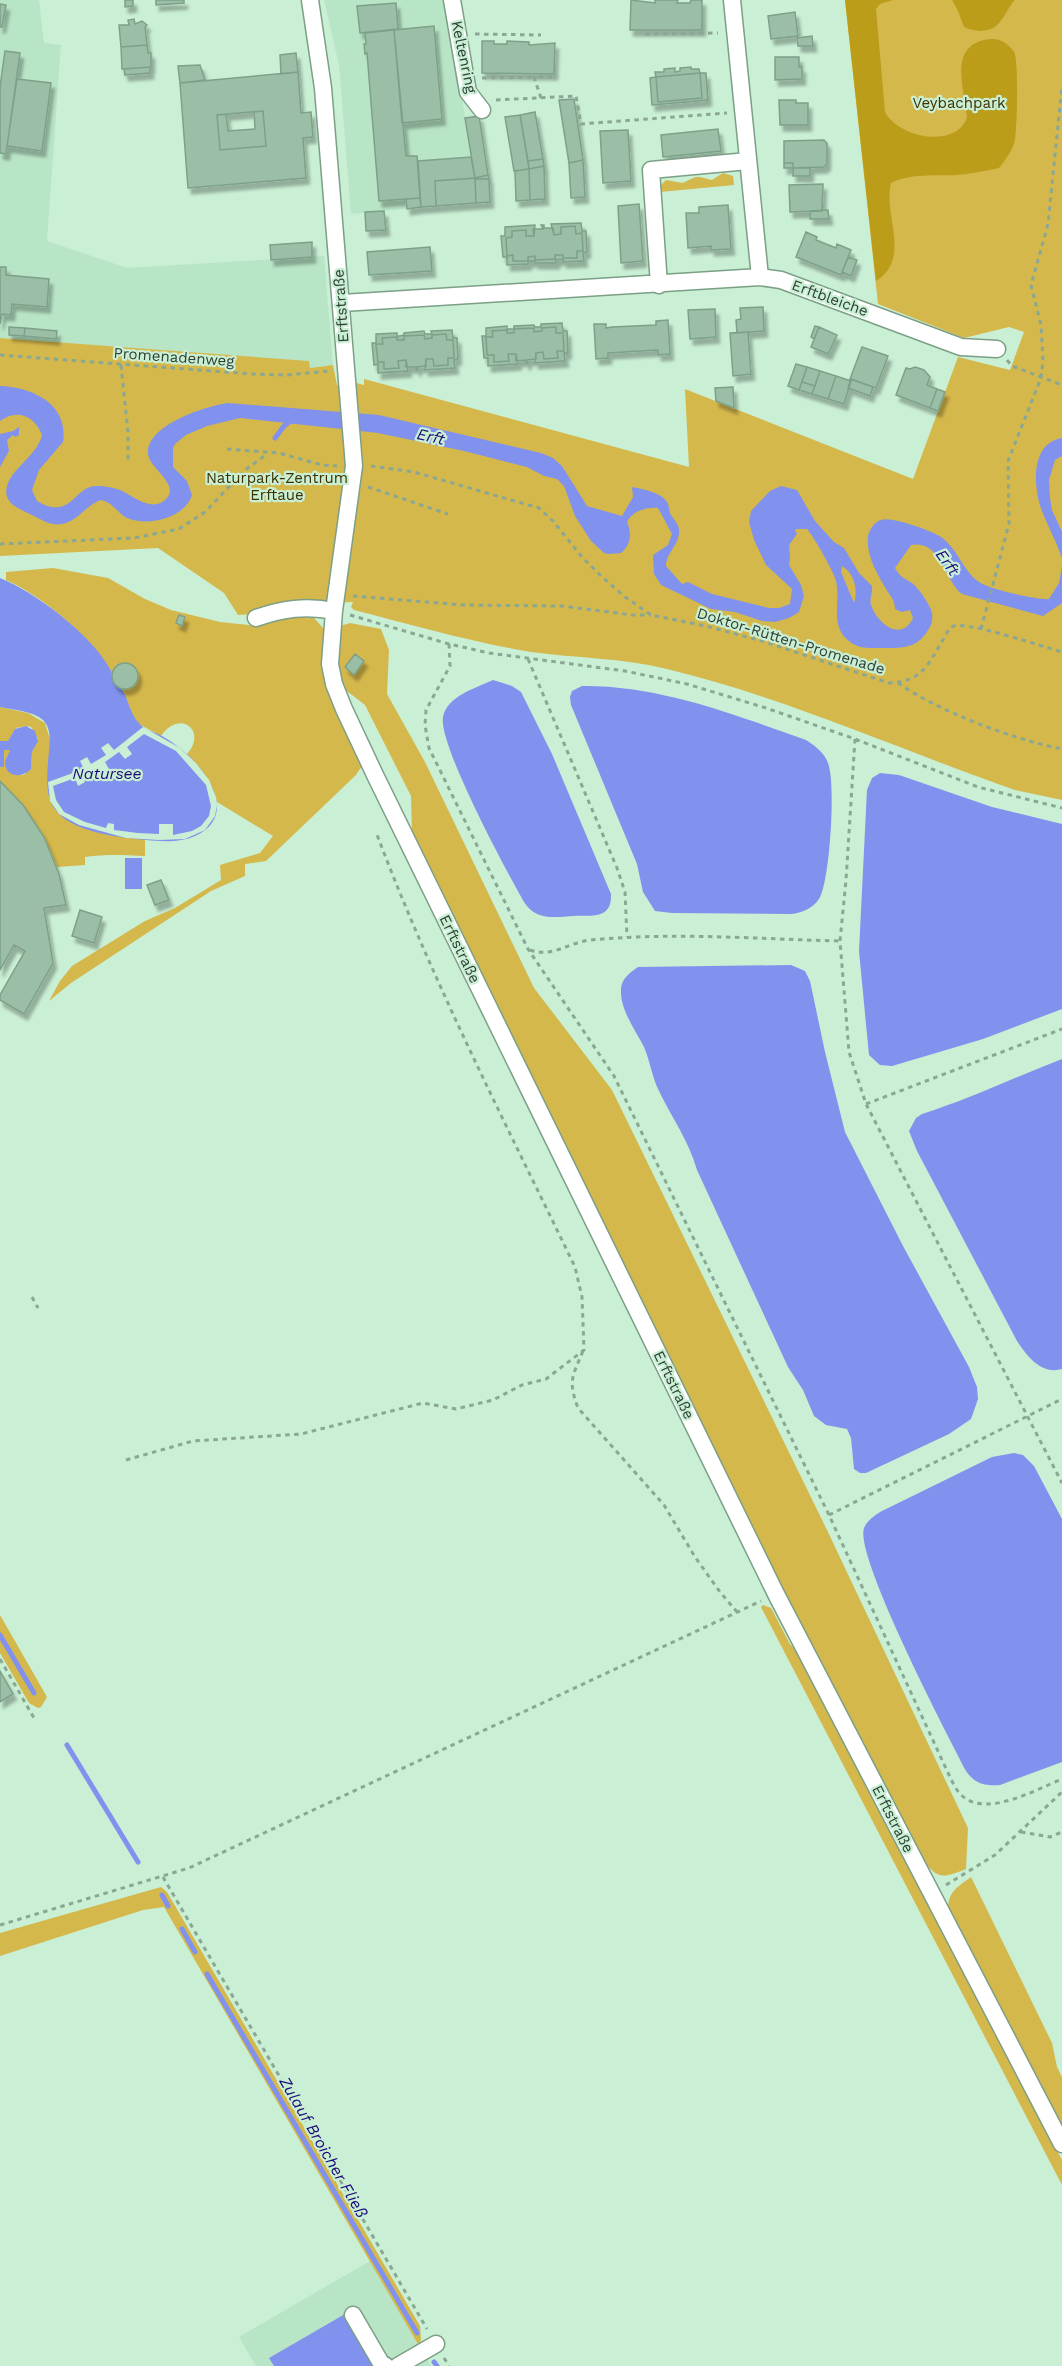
<svg xmlns="http://www.w3.org/2000/svg" width="1062" height="2366" viewBox="0 0 1062 2366" font-family="'Work Sans',sans-serif">
<defs>
<filter id="shadow"><feDropShadow dx="3.5" dy="6" stdDeviation="1.5" flood-color="#0004"/></filter>
</defs>
<rect width="100%" height="100%" fill="#c9efd4"/>
<!-- built -->
<path fill="#b8e5c6" d="M0 0H39L44 43 61 45 47 241 127 268 324 256 333 365 310 368 309 362 0 338Z
M324 0H446L475 178 436 206 351 214 339 65Z
M370 2261 431 2366H256L239 2337Z"/>
<!-- green -->
<path fill="#d5b84b" d="M845 0H1062V800L1015 790C900 750 784 697 667 669 622 658 576 658 531 652 471 642 413 625 354 610L351 607 353 602 298 604 254 614 238 615 224 593 158 548 0 556V338L309 361 310 368 333 365 337 385 356 383 364 385V379L689 467 685 389 913 479 958 357 1010 370 1024 332 1009 327 964 338 878 304Z
M723 173 733 176 734 185 660 192V186L666 180 683 183C698 175 696 176 712 180Z
M53 568 108 578 145 599 171 610 220 622 259 626 292 617 314 618 323 628 362 766 356 775 266 861 245 864V876L211 891 71 983 49 1001 60 981 72 966 145 921 175 908 221 880 220 865 260 853 273 836 217 802 209 780 187 754C208 730 179 709 161 736L139 724 132 714 122 688 114 683C112 678 112 674 110 670 90 636 42 596 6 580V572Z
M350 623 381 629 389 650 387 694 425 762 534 988 612 1090 827 1530 968 1828 966 1869C943 1878 938 1880 923 1860L765 1555 412 834 411 796 365 705 343 688 337 669 340 626Z
M0 707 28 713 45 723 50 739 48 792 71 822 118 836 145 839V856C124 855 105 854 85 857V865L57 867C44 833 25 807 0 781V767H4V750H11L6 758 7 769 15 775H24L31 768 32 752 38 739 31 727 26 726 16 728 8 741H0Z
M763 1605 771 1608 790 1644 801 1655 1062 2160V2185L761 1607Z
M0 1615 47 1697 41 1707 38 1708 29 1703 0 1653Z
M971 1877 1052 2043 1057 2067 1062 2077V2132L948 1911C948 1892 956 1888 971 1877Z
M161 1887 167 1892 420 2326 421 2339 419 2346 164 1907 143 1910 0 1956V1933Z"/>
<!-- forest -->
<path fill="#bb9d1a" d="M845 0H893L880 4 876 9 885 112C899 138 955 149 967 118 964 86 947 43 991 39 1000 38 1009 44 1014 52 1019 60 1017 128 1015 140 1013 150 1005 160 999 168 985 171 970 174 956 175 935 176 910 173 891 183 883 216 912 258 876 281Z
M952 0H1015C1008 7 1004 19 997 25 989 33 973 32 964 27L958 11Z"/>
<!-- water -->
<path fill="#8091ee" fill-rule="evenodd" d="M0 386C32 387 69 404 63 442L39 470 32 490 37 501C72 522 74 484 98 486 104 486 115 488 120 490 133 496 152 513 166 499 181 484 148 468 148 453 147 425 206 406 228 403L379 415 541 453 553 458 562 466 587 506 622 516 633 497 632 487C642 489 661 492 667 502 670 506 668 511 671 515 678 525 682 528 677 541 673 550 666 556 666 566L682 584 688 582 712 594 769 608H779L790 604 792 589 766 565 754 540 749 522 751 511 770 491 781 486 797 490 815 521 834 542 844 548 859 573 872 586C873 593 869 599 871 605 877 623 901 643 913 618L910 610 902 612 895 609C895 600 890 596 886 589 877 573 866 556 868 537 868 531 875 521 881 520 891 516 932 531 941 537 958 549 963 571 979 582 988 589 1038 600 1049 599L1059 583 1062 565V603L1043 616 962 594C944 580 941 539 911 545L895 568C900 577 904 578 912 583 918 587 931 606 932 613 933 619 932 625 928 630 917 650 899 648 880 648 869 648 858 649 849 641 829 626 841 601 836 581 834 572 814 537 807 529H795L797 534 789 545 790 558 789 565 801 585 804 596 799 612 789 618 775 622 762 621 735 612 711 609 661 585 654 574 653 555 668 545 672 534 658 508C646 507 632 511 627 522 632 534 631 544 621 553L609 554 604 553 591 541 575 516 564 486 557 479 544 476 527 467 464 451 378 433 240 418 207 426 186 435 175 444 173 448V467L187 481 192 495C185 518 148 527 127 518 118 514 114 503 101 500 86 505 77 522 62 524 53 526 43 521 36 517 21 509 0 505 8 483 16 465 37 455 42 435 35 416 17 408 0 421ZM842 566C855 574 858 590 854 603L841 572Z
M19 427V435L15 437 13 435 7 440 9 451 0 467V434L13 431Z
M1062 438V456L1055 460 1049 480 1050 498 1052 510 1062 532V559C1057 542 1048 527 1042 511 1033 488 1030 443 1062 438Z
M0 578C35 592 92 635 110 669 113 674 111 678 113 682 116 687 121 687 123 691 129 701 130 714 139 723 145 730 154 732 162 736 171 741 180 748 188 755 211 776 236 818 195 836 176 845 148 840 128 838 102 835 59 827 50 800 45 785 48 765 49 750 50 740 51 728 43 720 33 711 13 710 0 707Z
M493 680 512 686 521 692 552 754 611 894C612 920 592 915 574 916 554 917 536 921 524 902 507 872 438 744 443 717 447 696 476 688 493 680Z
M582 686C659 685 735 715 806 740 815 746 824 752 828 763 836 782 830 882 819 899 812 909 803 912 792 914L672 913 655 911 643 892 637 864 571 705 570 697 572 691Z
M26 726 35 731 38 741 32 752 31 769C23 778 6 778 5 763 5 758 9 754 10 750H4V767H0V741H8L15 729Z
M880 773 899 775 992 807 1062 824V1009L983 1039 892 1066 880 1065 869 1055 859 951 867 790 872 778Z
M125 858H142V889H125Z
M791 965 805 971 810 981 825 1052 845 1132 903 1246 969 1367 977 1387 978 1399 971 1419 949 1434 866 1473H860L854 1469 851 1438 847 1429 826 1425 814 1416 803 1390 788 1367 697 1170C689 1141 672 1118 659 1091 652 1077 650 1061 644 1047 636 1031 621 1011 621 992 620 980 629 973 638 967Z
M1062 1059V1369C1041 1375 1027 1356 1017 1341L917 1151 909 1131 916 1118 922 1114C970 1099 1015 1077 1062 1059Z
M1014 1453 1023 1455 1034 1466 1062 1519V1762L1000 1785C985 1786 975 1784 966 1771 948 1736 854 1556 864 1528 867 1521 874 1516 880 1512L992 1457Z
M345 2314 375 2366H274L269 2358Z"/>
<!-- pier -->
<path fill="#c9efd4" fill-rule="evenodd" d="M143 727 180 748 196 763 209 780 216 797 217 805 215 816 205 830 185 839 159 840 126 838 79 825 59 814 50 801 48 782 84 769 80 761 87 757 91 764 106 755 101 748 108 743 114 750ZM144 734 176 751 206 785 211 806 209 816 201 826 192 831 173 835V824H159V834L138 833 114 830V824L108 823 106 828 85 822 64 812 56 800 53 786 75 778 78 786 85 782 83 775 98 767 102 774 109 769 105 762 119 752 125 759 132 754 127 747Z"/>
<g fill="none" stroke-linecap="round" stroke-linejoin="round">
<!-- stream -->
<path stroke="#8091ee" stroke-width="5" d="M275 438 284 426 292 420
M0 1635 34 1693
M67 1745 138 1862
M162 1895 168 1906
M182 1929 195 1952
M207 1974 417 2333
M434 2362 437 2366"/>
</g>
<!-- building -->
<path fill="#9bbfa6" stroke="#7da188" stroke-width="1.5" fill-rule="evenodd" filter="url(#shadow)" d="M125 0H133V6L125 7Z
M156 0H184V3L156 5Z
M631 0 655 3V0H678L677 3H690L691 0H702V30H630Z
M396 3 398 29 360 33 357 6Z
M0 4 6 5 2 27H0Z
M795 12 798 36 771 39 768 16Z
M134 19 135 24 142 21 147 25 145 27 147 45 121 47 119 25H129L128 20Z
M434 26 442 119 402 123 394 30Z
M394 30 406 156H417L420 198 379 201 367 53 365 54 364 44H366L365 33Z
M812 36 813 46H798L797 38Z
M482 41H494V44H507V41L529 42V45L555 43 554 74 482 73Z
M147 45 148 53H151V67L122 69 121 47Z
M5 51 20 53 6 154 0 153V87Z
M296 53 298 72 281 74 280 55Z
M775 57H799V67H802V79L775 80Z
M200 65 205 80 180 83 178 66Z
M150 67V73L125 75 124 69Z
M691 67V69H699L700 73 656 77 655 72H664V69L675 68V72L680 71V68Z
M298 72 301 113 311 112 313 137 303 138 306 178 188 188 180 83ZM263 111 266 146 220 150 217 115Z
M700 73 702 98 658 102 656 77Z
M700 73H706L708 100 652 105 650 78 656 77 658 102 702 98Z
M17 79 51 83 42 151 7 146Z
M574 99 583 160 569 163 559 100Z
M779 100H796V103H808V125H780Z
M263 111 266 146 220 150 217 115 226 114 228 131 255 129 254 112Z
M535 112 543 159 528 161 520 115Z
M520 115 529 169 514 171 505 117Z
M479 116 488 175 475 178 465 118Z
M718 129 721 151 663 157 661 135Z
M628 130 631 181 603 183 600 131Z
M824 140 827 143V164L824 167 793 168V163H784V141Z
M471 157 475 178 435 181 436 206 421 207 418 161Z
M543 159 544 166 529 169 528 161Z
M583 160 585 197 571 198 569 163Z
M784 163H793V168H784Z
M544 166 545 199 530 200 529 169Z
M793 168H810V176H793Z
M529 169 530 200 516 201 515 171Z
M488 175 489 179H475V178Z
M475 178 476 203 436 206 435 181Z
M475 179H489L490 202 476 203Z
M823 184 822 211 790 212 789 185Z
M420 198 421 207 407 209 406 199Z
M639 204 643 261 621 263 618 206Z
M728 205 731 249 711 250V246L688 248 686 213H699V207Z
M828 210 829 219H810V211Z
M384 211 386 230 366 231 365 212Z
M581 223 582 231H586L587 252 583 253 584 261 563 262V259L556 260V263H535V261H528V264L507 265V257H503L501 236H505V227L535 225 534 236H526V230L512 231V237L506 238 507 256 513 255V261H528V257L535 256V260L555 259V255H563V258H577V251H583L582 233 576 234 575 226 561 227V234L554 235 551 224Z
M541 225H544V228H553L554 235 561 234V227L575 226 576 234 582 233 583 251H577V258H563V255H555V259L535 260V256L528 257V261H513V255L507 256 506 238 512 237V231L526 230V236H534L533 229H543Z
M806 232 817 237 816 240 836 248 837 244 851 250 841 275 796 257Z
M312 242V257L271 260 270 245Z
M430 247 432 271 369 275 367 252Z
M848 257 857 260 851 276 842 272Z
M0 267H6V275L49 279 47 307 12 304 11 315 2 314 0 324Z
M763 307 764 331 737 333 736 320 741 319 740 308Z
M715 309 716 337 690 339 688 310Z
M668 320 670 354 658 355V350L608 353V358L596 359 594 324H606V328L612 327 656 325V321Z
M562 323 563 331H567L568 353H564L565 361 535 363 536 353 543 352 544 359 558 358 557 351H564L563 333H556V327L542 328V331L534 332V328L514 329V333H507V330L492 331 493 337H486L487 355H494V362L509 361 508 354H516L518 364 488 366V358H484L482 336H486V328L507 326V329H514V326L534 325 535 327H541V324Z
M815 326 819 327 814 339 811 337Z
M9 327 25 328 24 336 9 335Z
M556 327V333H563L564 351H557L558 358 544 359 543 352 536 353V359L527 360 528 363 526 364 525 360 516 361V354H508L509 361 494 362V355H487L486 337H493L492 331 507 330V333H514V329L534 328V332L542 331V328Z
M819 327 837 335 828 354 811 347Z
M25 328 57 331 56 339 24 336Z
M452 330 453 338H457L458 359 454 360 455 368 425 370 426 359H433L434 366 448 365V358H454L453 340H447L446 334 432 335V338L425 339 424 335 404 336V340H397V337L382 338 383 344H376L378 362H384V369L399 368 398 361 406 360 408 371 378 373V364L374 365 372 343H376V334L397 333V336H400L404 335V333L424 331 425 334H432L431 331Z
M748 332 751 374 733 376 730 333Z
M446 334 447 340H453L454 358H448V365L434 366 433 359H426V366L417 367 418 370H416V367H406V360L398 361 399 368 384 369V362H378L376 344H383L382 338 397 337V340H404V336L424 335 425 339 432 338V335Z
M862 347 888 356 876 388 850 379Z
M796 364 807 367 799 390 788 386Z
M807 367 820 371 815 386 802 382Z
M915 367 924 370 930 377 927 385 937 389 930 408 896 395 906 368 910 369Z
M820 371 836 376 828 399 812 394Z
M836 376 851 381 844 404 828 399Z
M851 379 873 387 870 396 848 388Z
M802 382 815 386 812 394 799 390Z
M733 387 734 408 716 401 715 388Z
M937 389 945 392 938 411 930 408Z
M179 615 185 617 182 626 176 623Z
M355 654 364 661 354 675 345 667Z
M112 676a13 13 0 1 1 26 0a13 13 0 1 1-26 0Z
M0 781 23 805 44 837 59 874 66 905 44 908 53 963 24 1014 0 1000V995L25 951 14 945 0 970Z
M161 880 169 900 155 905 147 885Z
M80 910 102 917 94 943 72 936Z
M0 1671 13 1694 0 1702Z"/>
<g fill="none" stroke-linecap="round" stroke-linejoin="round">
<defs>
<path id="minor" d="M310 0 323 88 354 466 334 611 330 664 334 684 344 709 375 775 776 1594 1062 2144
M452 0 468 92 482 110
M732 0 760 277
M659 285 651 170 748 161
M342 303 760 277 781 280 961 347 997 349
M256 618C282 609 306 605 334 611
M353 2315 381 2363 386 2366
M398 2366 436 2344"/>
</defs>
<!-- minor casing -->
<use href="#minor" stroke="#7c9f86" stroke-width="19"/>
<!-- path -->
<path stroke="#8aa793" stroke-width="3" stroke-dasharray="4.5 4.5" stroke-linecap="butt" d="M475 34 541 35
M645 34 718 33
M482 78 534 77
M541 98 534 77H552
M496 100 576 96 581 124 727 113
M0 355 252 374 286 375 329 371
M1007 360 1012 366 1062 385
M121 365 128 432V460
M227 449 279 453 322 465 337 466
M371 466 414 472 539 508 553 521 582 557 600 575 625 597 651 615 706 626 762 641 889 683C921 682 928 665 943 640 946 635 948 628 954 626 967 621 1044 647 1062 652
M368 487 448 514
M0 544 134 538 179 529 205 512 245 470 267 454
M353 596 463 605 562 606 633 615H651
M350 615 449 644 489 653 625 671 687 684 766 708 855 739 978 787 1062 808
M981 629 1009 524 1008 461 1041 378 1043 360 1041 325 1031 285 1048 224 1062 86
M449 644 450 666 426 710 425 725 429 748 528 949 614 1076 829 1515 949 1775C953 1783 957 1793 965 1798 990 1816 1037 1789 1062 1779
M528 659 617 868 625 892 627 937
M898 683C940 712 1012 739 1062 749
M855 739 846 880 840 941 849 1052 866 1104 1062 1483
M530 950C553 958 569 942 591 940 673 932 757 939 840 941
M866 1104 1062 1029
M32 1297 38 1308
M583 1351C572 1377 568 1381 578 1408L664 1505 695 1557 720 1592 737 1612
M126 1460 193 1441 301 1434 423 1403 456 1409 493 1400 522 1385 546 1379 584 1350 582 1297 575 1267C506 1124 432 981 376 832
M829 1515 1062 1399
M0 1659 34 1718
M1021 1832 1050 1837 1062 1832
M163 1877 427 2329
M946 1885 995 1855 1062 1792
M0 1925 189 1868 761 1601
M444 2358 449 2366"/>
<!-- minor -->
<use href="#minor" stroke="#fff" stroke-width="16"/>
</g>
<g text-anchor="middle" stroke-width="4.5" stroke-linejoin="round" paint-order="stroke">
<!-- street labels -->
<g font-size="15" fill="#2f3e34" stroke="#c9efd4">
<text transform="translate(464 57) rotate(78)" y="5">Keltenring</text>
<text transform="translate(830 298) rotate(20)" y="5">Erftbleiche</text>
<text transform="translate(341 306) rotate(-94)" y="5">Erftstraße</text>
<text transform="translate(174 357) rotate(4)" y="5">Promenadenweg</text>
<text transform="translate(791 641) rotate(17)" y="5">Doktor-Rütten-Promenade</text>
<text transform="translate(460 949) rotate(64)" y="5">Erftstraße</text>
<text transform="translate(674 1385) rotate(64)" y="5">Erftstraße</text>
<text transform="translate(893 1819) rotate(63)" y="5">Erftstraße</text>
</g>
<!-- park labels -->
<g font-size="15" fill="#3d3100" stroke="#c9efd4">
<text x="959" y="108">Veybachpark</text>
<text x="277" y="483">Naturpark-Zentrum<tspan x="277" dy="17">Erftaue</tspan></text>
</g>
<!-- water labels -->
<g font-size="16" font-style="italic" fill="#1b087a" stroke="#c9efd4">
<text transform="translate(431 436) rotate(13)" y="6">Erft</text>
<text transform="translate(948 562) rotate(54)" y="6">Erft</text>
<text x="107" y="779">Natursee</text>
<text transform="translate(324 2147) rotate(60)" y="6">Zulauf Broicher Fließ</text>
</g>
</g>
</svg>
